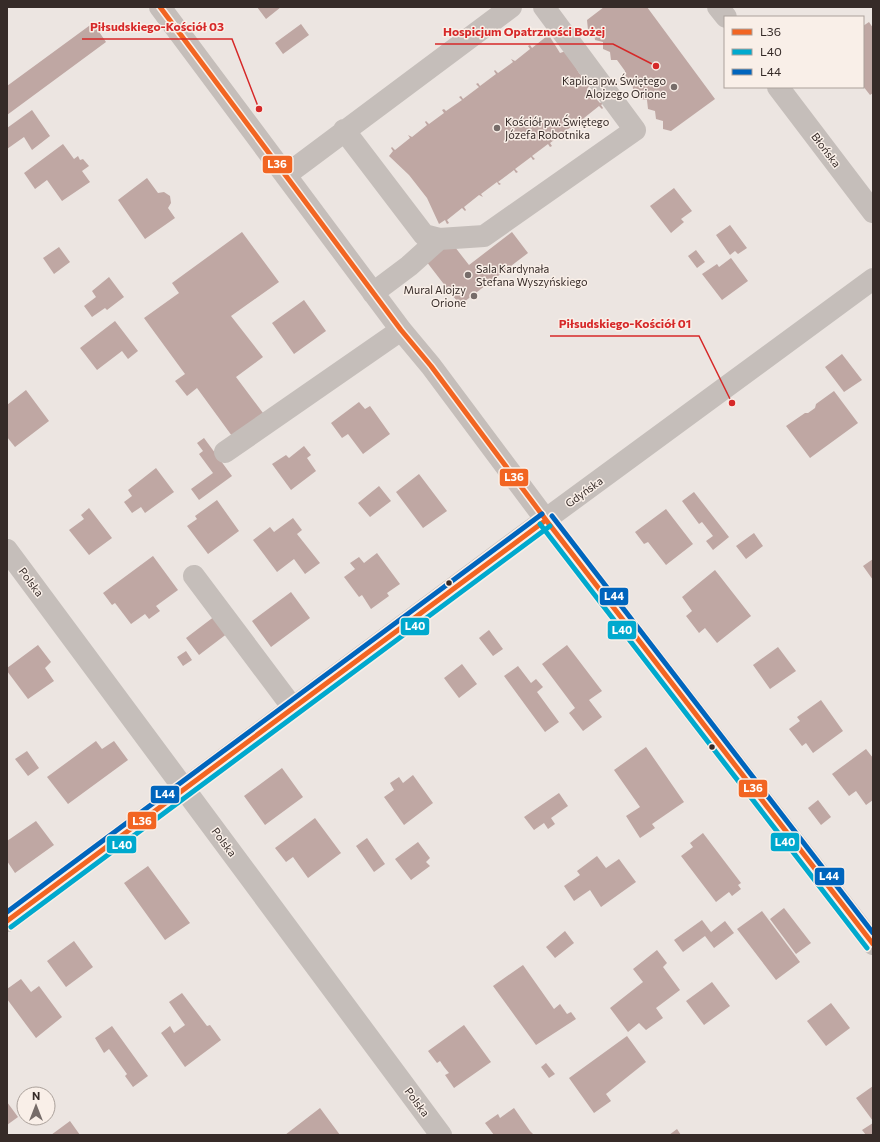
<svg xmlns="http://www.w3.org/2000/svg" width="880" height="1142" viewBox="0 0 880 1142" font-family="Commissioner,sans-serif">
<rect width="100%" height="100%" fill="#ece5e1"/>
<!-- building -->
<path fill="#bfa7a3" d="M257 7H281L266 19Z
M604 7H647L715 99 671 131 663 129V121L656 119 655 111 648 109 647 100 641 99 640 92 633 89 632 80 626 79 625 71 617 60H611L610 52 603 49V42L595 40 594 31 588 30 587 20Z
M869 22 873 28V93L870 95 863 86V26Z
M93 23 106 42 7 115V86Z
M301 24 309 35 283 54 275 43Z
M547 32 549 35 552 33 553 34 550 37 560 53 566 51 579 73 591 84 587 89 600 103 603 101 604 103 601 105 603 108 602 109 599 106 584 118 586 121 585 122 582 119 567 130 569 134 568 135 565 132 550 143 552 146 550 147 548 144 532 156 535 159 533 160 531 157 515 169 518 172 516 173 514 170 498 182 501 184 499 185 497 182 481 194 483 197 479 195 464 207 466 210 465 211 462 208 447 220 449 223 447 224 445 220 439 224 427 198 409 175 389 156 393 151 391 148 392 147 395 150 410 138 408 135 412 137 427 125 425 122 426 121 429 124 444 113 442 110 444 109 446 111 462 100 459 97 461 96 463 99 479 87 476 84 478 83 480 86 496 74 494 71 495 70 498 73 513 62 511 59 515 61 530 49 528 46 530 45 532 48 547 36 545 33Z
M32 110 50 136 32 150 24 137 7 149V128Z
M63 144 74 159 78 156 80 160 83 159 89 166 82 171 90 182 62 201 47 180 35 189 24 173Z
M147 178 158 193 164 192 170 196 171 203 168 208 175 218 145 239 118 200Z
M674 188 692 211 681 219 684 222 671 233 650 206Z
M730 225 747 248 738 254 735 251 730 255 716 235Z
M242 232 279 282 231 316 263 357 236 377 263 413 232 436 197 388 187 396 175 381 185 374 144 318 179 293 172 283Z
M512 232 528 253 460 305 426 261 451 242 469 265Z
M59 247 70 262 54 274 43 258Z
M696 250 705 262 697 268 688 256Z
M731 258 748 281 722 300 702 274 717 264 719 267Z
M109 277 124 297 107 310 105 308 92 317 84 306 96 297 92 291Z
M304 300 326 331 294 354 272 323Z
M115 321 138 351 128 359 122 351 97 370 80 348Z
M842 354 862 380 844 392 825 367Z
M26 390 49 421 15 447 7 437V405Z
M834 391 858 423 810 458 786 426 805 413H808L815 408 816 404Z
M359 402 365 409 370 406 390 434 363 454 348 434 342 438 331 423Z
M204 438 232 476 199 500 191 489 213 473 199 454 203 451 197 443Z
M304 446 311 455 307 458 316 471 291 490 272 464 286 455 289 458Z
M156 468 174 492 145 513 141 507 132 513 124 502 132 496 128 490Z
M419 474 447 511 423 528 396 492Z
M379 486 391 501 370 517 358 503Z
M694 492 729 537 713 550 706 541 713 536 702 522 699 524 682 501Z
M217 500 239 531 208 554 187 526 197 519 195 516Z
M89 508 112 538 89 555 69 530 84 519 81 515Z
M666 509 693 544 666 565 648 542 644 544 635 532Z
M293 518 302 530 297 534 320 563 305 574 294 559 277 572 253 540 270 527 274 532Z
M754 533 763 546 746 559 736 546Z
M377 553 400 584 387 593 389 596 371 609 362 595 359 597 344 577 355 569 350 563 359 557 364 563Z
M153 556 178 590 156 606 160 611 149 619 145 614 131 624 115 603 112 605 103 593Z
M873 559V580L863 566Z
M715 570 751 616 717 643 705 628 699 633 686 616 692 611 682 597Z
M291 592 310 618 271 647 252 621Z
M215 616 228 633 199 655 186 638Z
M489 630 503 649 493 656 479 638Z
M38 645 51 662 45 668 54 681 28 699 7 671V668Z
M567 645 602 691 589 700 602 717 583 731 569 713 575 708 542 664Z
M778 647 796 671 770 689 753 665Z
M186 651 192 660 183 666 177 657Z
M462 664 477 684 459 698 444 678Z
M518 666 531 683 536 679 543 687 537 692 559 722 545 732 504 676Z
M821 700 843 731 813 753 806 743 802 746 789 729 800 721 797 717Z
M96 741 102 749 114 741 128 760 68 804 47 777Z
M646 747 684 802 652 824 655 828 640 838 626 816 640 807 614 770Z
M866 749 873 758V800L866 805 856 791 849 796 832 774Z
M27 751 39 768 28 776 15 759Z
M282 768 303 797 265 825 244 796Z
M413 775 433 803 404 825 384 797 394 790 390 783 399 777 403 783Z
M559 793 568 806 551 818 555 824 548 829 544 823 534 830 524 817Z
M818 800 831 817 821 825 808 808Z
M315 818 341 853 308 878 293 857 286 862 275 848Z
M36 821 54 845 15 873 7 861V841Z
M703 833 741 883 738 885 741 889 732 896 729 892 716 902 681 856 693 847 690 843Z
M367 838 385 864 374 872 356 846Z
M418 842 430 858 426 862 430 866 411 880 395 859Z
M597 856 606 868 619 859 636 882 601 907 590 890 574 901 564 886 580 875 577 871Z
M148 866 190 923 165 940 124 883Z
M784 908 811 943 796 954 770 919Z
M762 911 800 962 776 980 737 929Z
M702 920 711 932 725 921 734 933 714 948 705 936 683 952 674 940Z
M565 931 574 943 555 958 546 947Z
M74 941 93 967 66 987 47 961Z
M657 950 667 963 663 967 680 990 656 1008 663 1018 646 1030 639 1023 628 1032 610 1008 643 982 633 969Z
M523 965 554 1009 560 1004 567 1014 571 1012 576 1019 536 1045 493 986Z
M21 979 31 992 39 986 62 1017 36 1038 7 999V989Z
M712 982 730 1006 704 1025 686 1001Z
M182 993 207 1026 210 1025 221 1040 185 1067 161 1033 170 1026 174 1033 185 1025 169 1002Z
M831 1003 850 1028 826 1046 807 1021Z
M464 1025 491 1062 454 1088 445 1075 449 1073 444 1067 440 1061 437 1063 428 1051Z
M112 1026 148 1076 133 1087 125 1076 127 1074 109 1049 104 1053 95 1038Z
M627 1036 646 1062 606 1094 611 1101 594 1113 569 1078Z
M546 1063 555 1074 549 1078 541 1067Z
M873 1086V1121L856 1098Z
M7 1102 18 1117 7 1125Z
M320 1108 340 1135H285Z
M514 1108 530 1131 534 1135H494L485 1123 498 1114 500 1118Z
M70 1121 80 1135H51Z
M873 1123V1135H866L862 1130Z
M677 1129 681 1135H669Z"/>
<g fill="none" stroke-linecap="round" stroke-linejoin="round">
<!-- minor -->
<path stroke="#c5beba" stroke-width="22" d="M160 7 401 330 431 366 546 520 873 944
M718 7 726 17
M778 87 873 212
M344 130 424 235 439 239 484 236 635 130 544 7
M286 175 511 7
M373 293 409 266 439 239
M225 452 401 330
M7 550 441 1135
M194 576 293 708
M7 921 519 539 873 279"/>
<defs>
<path id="bus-1" d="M160 7 401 330 431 366 546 520 873 944
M7 921 546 520"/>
<path id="bus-2" d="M540 524 867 948
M11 927 550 526"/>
<path id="bus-3" d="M552 516 873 933
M7 912 542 514"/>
</defs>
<!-- bus-1 casing -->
<use href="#bus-1" stroke="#f9efe8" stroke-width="8"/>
<!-- bus-2 casing -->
<use href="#bus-2" stroke="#f9efe8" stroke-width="8"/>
<!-- bus-3 casing -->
<use href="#bus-3" stroke="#f9efe8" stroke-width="8"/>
<!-- bus-1 -->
<use href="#bus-1" stroke="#f26522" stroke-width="5"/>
<!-- bus-2 -->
<use href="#bus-2" stroke="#00a9ce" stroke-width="5"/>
<!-- bus-3 -->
<use href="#bus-3" stroke="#0065bd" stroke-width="5"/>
</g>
<!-- markers -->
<g fill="#766c69" stroke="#f9efe8" stroke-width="1.5">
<circle cx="674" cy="87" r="4"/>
<circle cx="497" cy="128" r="4"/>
<circle cx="468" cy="275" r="4"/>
<circle cx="474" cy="296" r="4"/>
</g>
<g fill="#362b28" stroke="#f9efe8" stroke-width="1.5">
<circle cx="449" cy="583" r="3.5"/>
<circle cx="712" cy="747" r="3.5"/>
</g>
<g text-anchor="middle" stroke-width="3" stroke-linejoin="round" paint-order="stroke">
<!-- poi labels -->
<g font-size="11" fill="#362b28" stroke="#f9efe8" text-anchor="end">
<text x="666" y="85">Kaplica pw. Świętego<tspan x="666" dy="13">Alojzego Orione</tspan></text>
<text x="505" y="126" text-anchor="start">Kościół pw. Świętego<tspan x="505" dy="13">Józefa Robotnika</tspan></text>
<text x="476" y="273" text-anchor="start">Sala Kardynała<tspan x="476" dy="13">Stefana Wyszyńskiego</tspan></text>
<text x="466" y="294">Mural Alojzy<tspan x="466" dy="13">Orione</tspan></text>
</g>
<!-- street labels -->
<g font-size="11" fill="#362b28" stroke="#f9efe8">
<text transform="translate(826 150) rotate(53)" y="4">Błońska</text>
<text transform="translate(584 492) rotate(-36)" y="4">Gdyńska</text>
<text transform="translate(31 582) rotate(53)" y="4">Polska</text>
<text transform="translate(224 842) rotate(53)" y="4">Polska</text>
<text transform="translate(417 1102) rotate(53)" y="4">Polska</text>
</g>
</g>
<!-- callouts -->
<path fill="none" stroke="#d62828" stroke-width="1.5" d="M259 109L232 39H82M656 66L613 44H435M732 403L699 336H550"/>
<g fill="#d62828" stroke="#f9efe8" stroke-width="1.5">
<circle cx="259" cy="109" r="4"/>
<circle cx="656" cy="66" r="4"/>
<circle cx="732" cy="403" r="4"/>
</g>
<g font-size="12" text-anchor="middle" font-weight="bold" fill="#d62828" stroke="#f9efe8" stroke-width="3" stroke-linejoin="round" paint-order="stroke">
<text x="157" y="31">Piłsudskiego-Kościół 03</text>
<text x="524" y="36">Hospicjum Opatrzności Bożej</text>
<text x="625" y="328">Piłsudskiego-Kościół 01</text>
</g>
<g stroke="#f9efe8" stroke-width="1.5">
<rect x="262" y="155" width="31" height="19" rx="4" fill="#f26522"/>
<rect x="499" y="468" width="30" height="19" rx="4" fill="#f26522"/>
<rect x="599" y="587" width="30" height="19" rx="4" fill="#0065bd"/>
<rect x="400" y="617" width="30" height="19" rx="4" fill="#00a9ce"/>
<rect x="607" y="620" width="30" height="20" rx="4" fill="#00a9ce"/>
<rect x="738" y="779" width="30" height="19" rx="4" fill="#f26522"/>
<rect x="150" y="785" width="30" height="19" rx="4" fill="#0065bd"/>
<rect x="127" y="811" width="30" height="19" rx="4" fill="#f26522"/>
<rect x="770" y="832" width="30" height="20" rx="4" fill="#00a9ce"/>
<rect x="106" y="835" width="31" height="19" rx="4" fill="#00a9ce"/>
<rect x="814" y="867" width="31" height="19" rx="4" fill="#0065bd"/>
</g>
<g font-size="11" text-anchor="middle" font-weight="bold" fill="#fff">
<text x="277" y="168">L36</text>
<text x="514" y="481">L36</text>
<text x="614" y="600">L44</text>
<text x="415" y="630">L40</text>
<text x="622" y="634">L40</text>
<text x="753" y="792">L36</text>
<text x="165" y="798">L44</text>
<text x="142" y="825">L36</text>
<text x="785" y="846">L40</text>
<text x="122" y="849">L40</text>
<text x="829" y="880">L44</text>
</g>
<!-- border -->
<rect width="880" height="1142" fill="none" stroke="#362b28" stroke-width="16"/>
<!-- legend -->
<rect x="724" y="16" width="140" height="72" fill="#f9efe8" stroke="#aba19b"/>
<rect x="732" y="29" width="20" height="6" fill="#f26522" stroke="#aba19b"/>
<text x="760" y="36" font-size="12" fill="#362b28">L36</text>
<rect x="732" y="49" width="20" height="6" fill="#00a9ce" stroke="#aba19b"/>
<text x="760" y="56" font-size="12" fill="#362b28">L40</text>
<rect x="732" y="69" width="20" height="6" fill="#0065bd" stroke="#aba19b"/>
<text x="760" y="76" font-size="12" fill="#362b28">L44</text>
<!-- north arrow -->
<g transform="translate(36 1106)"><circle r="19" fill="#f9efe8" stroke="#aba19b"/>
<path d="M0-3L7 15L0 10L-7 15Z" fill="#766c69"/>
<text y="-6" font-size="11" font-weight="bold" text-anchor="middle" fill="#362b28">N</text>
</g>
</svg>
